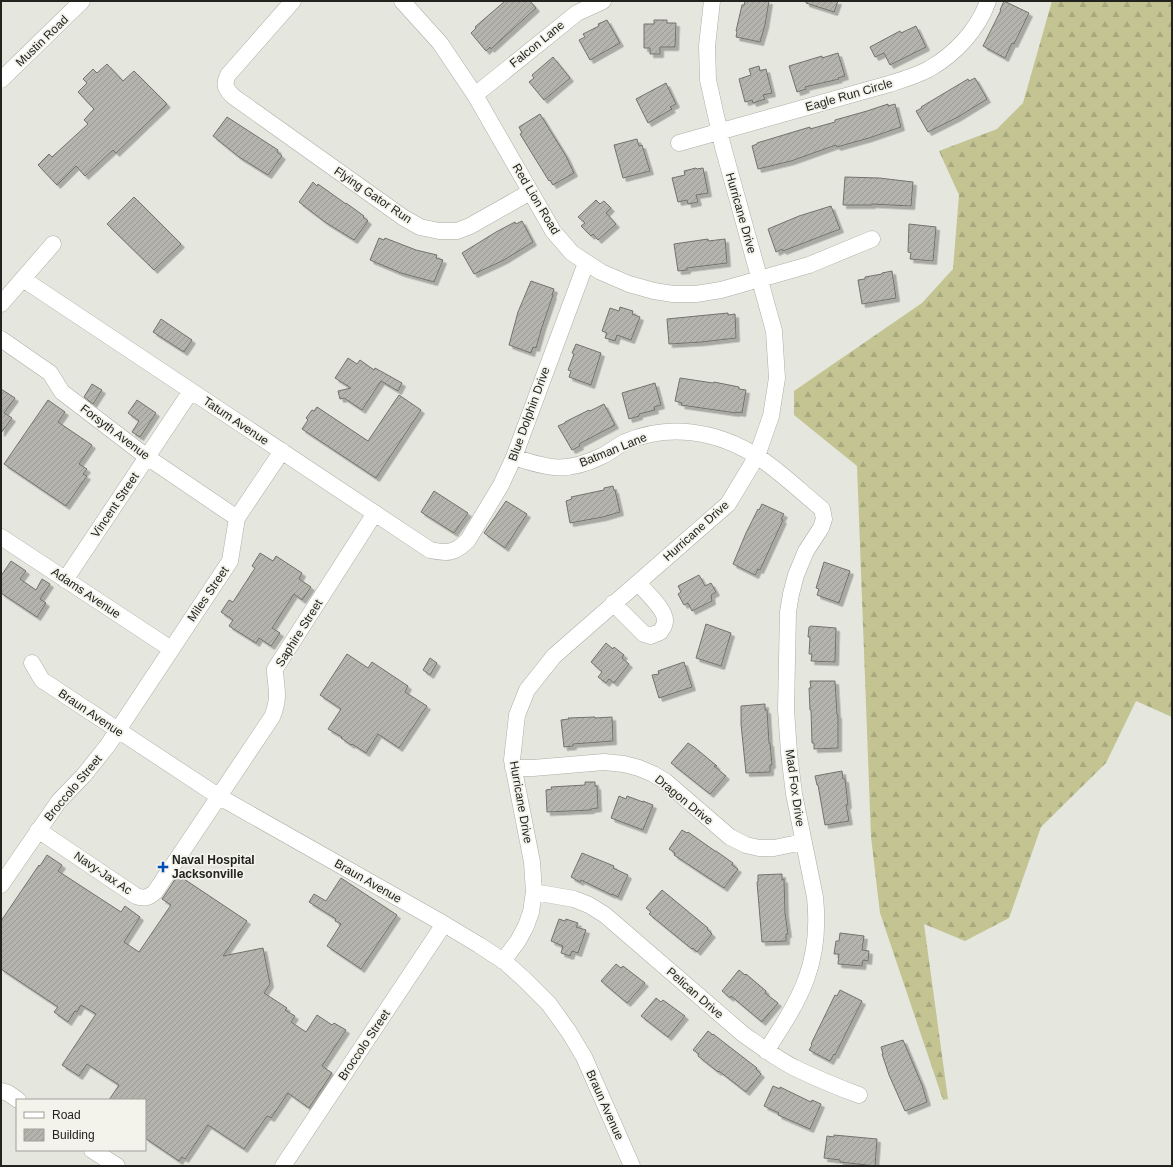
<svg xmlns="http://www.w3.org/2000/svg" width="1173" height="1167" viewBox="0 0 1173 1167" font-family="Arial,sans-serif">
<defs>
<pattern id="forest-firs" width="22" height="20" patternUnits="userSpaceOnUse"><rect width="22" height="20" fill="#c3c492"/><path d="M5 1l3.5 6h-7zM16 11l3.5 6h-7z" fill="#a7a87d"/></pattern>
<pattern id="building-hatch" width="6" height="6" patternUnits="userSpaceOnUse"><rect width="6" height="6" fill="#b4b4ad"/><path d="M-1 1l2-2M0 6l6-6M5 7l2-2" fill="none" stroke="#9a9a94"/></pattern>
<filter id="shadow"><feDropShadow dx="3.5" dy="3.5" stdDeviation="0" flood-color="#0004"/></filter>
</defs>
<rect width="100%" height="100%" fill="#e5e6de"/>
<!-- forest -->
<path fill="url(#forest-firs)" d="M1052 1H1172V717L1136 701 1106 763 1041 827 1009 918 965 941 924 924 948 1099 943 1100 880 913 871 837 857 466 794 415V391L922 303 953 269 959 195 939 151 997 129 1023 103Z"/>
<!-- building -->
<path fill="url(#building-hatch)" stroke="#73736c" filter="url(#shadow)" d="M505 1H530L536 8 491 49 490 47 486 51 471 33 476 28 475 27Z
M745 1H769L765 25 760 42 736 37 737 32 736 31 742 5H744Z
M806 1H838L834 12 806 3Z
M1004 1 1029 13 1014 44 1012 43 1005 58 983 46 1001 10H1000Z
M607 20 620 43 590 60 579 40 585 37 583 34 599 26 598 24Z
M654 20H667V23H676L675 47H660V54H650V48H644V24H654Z
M916 26 926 47 890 65 884 53 875 57 870 47 900 31 901 33Z
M838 53 845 76 838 78 839 79 805 87 806 89 797 92 789 66 822 56V58Z
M553 57 570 78 544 100 529 82 534 78 532 75Z
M107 64 123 81 134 71 167 104 116 153 113 150 85 176 76 166 57 185 38 165 49 154 52 157 88 124 84 120 94 109 78 92 87 83 83 79 93 69 97 73Z
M759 66 760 71 766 69 772 93 763 95 765 99 753 103 752 100 745 102 739 79 751 75 749 69Z
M975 78 987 99 958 117 928 132 916 111 922 108 921 107 968 79 969 81Z
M666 83 676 104 670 107 672 109 648 123 636 99Z
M888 104V106L895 104 901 127 869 138 844 145 837 147 836 145 791 161 758 169 752 146 757 144V143L810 127V129L835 122V120L867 111Z
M540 114 566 156 574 173 553 185 550 180 549 181 520 134 522 133 519 127Z
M227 117 278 150 277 152 282 156 268 175 239 157 213 136Z
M637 139 639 146 642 145 650 171 623 178 614 145Z
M696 168 697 169 703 168 708 193 696 195 698 202 688 204 687 200 678 202 672 178 685 175 684 171Z
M845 177 879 178 913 182 911 206 872 204V205H843Z
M313 182 317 186 318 184 346 204V203L364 216 363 217 368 221 354 240 325 222 299 202Z
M134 197 181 244 154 270 107 224Z
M596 200 600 204 604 201 611 208 606 213 616 224 598 240 593 234 591 236 581 226 585 223 578 217Z
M831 206 840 229 783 251 782 249 776 252 768 229 799 216Z
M522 221 533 242 504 260 474 274 462 253 496 232 515 222 516 224Z
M909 224 936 227 933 261 910 259 911 253 908 252Z
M379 238 384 240 385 238 416 250 437 255 436 258 443 260 434 282 401 273 370 260Z
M708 239V241L725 239 727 263 687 268V270L678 271 674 244Z
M892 271 896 298 862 304 858 280 865 279V277L882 274V273Z
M531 281 554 289 552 295H553L542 327 536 348 533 347 531 353 509 345 518 312Z
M620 307 633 311 632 314 640 317 631 340 617 335 615 341 605 338 607 333 602 331 610 308 619 311Z
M728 313V315L735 314 736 338 702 342 669 344 667 319Z
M161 319 192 340 184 352 153 332Z
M576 344 601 353 591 385 569 377 571 371 568 370 574 354 572 353Z
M348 358 357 364 360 360 374 370 375 368 402 383 398 391 381 381 362 410 344 398 340 399 338 391 351 388 335 378Z
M680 378 713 383 714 382 739 387V389L746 390 742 413 736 412V413L681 405 682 403 675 401Z
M655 383 661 405 654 407 655 410 639 414V416L629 419 622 393Z
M92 384 102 390 93 404 84 397Z
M1 389 15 398 4 413 12 418 1 433Z
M399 395 421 410 376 478 302 429 308 420 306 418 312 410 314 411 317 407 368 441Z
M48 400 65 412 58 422 92 445 79 464 87 469 83 474 87 476 66 506 4 464Z
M137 400 156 413 140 437 132 432 139 421 128 413Z
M604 404 615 425 579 444 580 446 572 450 558 426 565 423V422L589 410 590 411Z
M613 486 614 490H615L620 512 603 517 570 523 566 501 572 499 571 497 604 490V488Z
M434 491 468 513 454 533 421 512Z
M506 501 527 514 505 548 484 533Z
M762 504 784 514 781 519 783 520 760 570 758 569 755 575 733 564 746 533 758 509 759 510Z
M260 553 273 561 276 556 302 573 299 579 311 587 302 600 294 594 272 628 280 633 271 646 259 638 256 643 229 626 233 620 221 612 229 600 233 602 255 568 252 566Z
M11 561 26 571 20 579 36 590 42 579 50 584 40 599 46 603 37 617 1 593V576Z
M824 562 850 571 839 603 817 595 819 589 816 588Z
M699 575 705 586 711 583 716 592 711 595 712 601 692 611 688 603 684 605 678 594 681 592 678 586Z
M706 624 731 633 721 666 696 658Z
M811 626 836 628 835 662 811 661 812 654H809L810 637H808L809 627Z
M606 643 613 649 614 647 624 655 622 658 629 664 614 683 609 679 606 683 598 677 602 672 591 662Z
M347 654 368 668 372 662 408 686 405 692 427 706 399 748 378 734 366 753 352 744 351 745 341 738 342 737 328 729 341 709 320 695Z
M430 658 437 663 430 675 423 670Z
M684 662 692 687 659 698 652 675 659 674 658 671Z
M810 681H835L837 715H838V748L814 749V743H812L811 710H810L809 688H811Z
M765 704V710H767L769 743H770L772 765H770V772L746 773 741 724V706Z
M595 717V718L612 717 613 741 573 744V746L564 747 561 720 569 719 568 718Z
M688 743 694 747 717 766H714L726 776 710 794 671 763Z
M842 771 843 779H845L848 805H846L849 821 825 825 818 785H817L815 776Z
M585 782H595V786H597L598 808 591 809V810L547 812 546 790 552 789 551 787 585 785Z
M619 796 626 799 627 796 643 802V801L653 805 643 830 611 818Z
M682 830 687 833 688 832 715 851H716L733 863 732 865 738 869 724 888 674 855 675 853 669 849Z
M582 853 614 866 613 868 628 875 618 897 612 894V895L581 880 580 882 571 877Z
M47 855 62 865 58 871 121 912 125 906 140 917 124 942 139 952 171 905 162 899 178 875 247 921 223 956 263 948 270 984 264 993 287 1008 285 1010 295 1016 291 1022 306 1032 317 1015 332 1025 334 1023 346 1030 322 1066 332 1073 309 1108 288 1093 271 1118 267 1116 244 1149 208 1125 185 1159 182 1157 179 1161 145 1138V1100H109L119 1085 87 1064 79 1076 62 1065 96 1014 81 1005 77 1012 75 1011 68 1022 54 1012 58 1007 1 969V921L39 865 40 866Z
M782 874V880L784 879 785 913 788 934H786V941L762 942 757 882H758V875Z
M341 878 397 915 361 969 327 946 341 924 335 921 336 919 309 902 314 894 326 901Z
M662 890 708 928 707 929 712 934 697 952 693 948 692 949 649 914 651 912 646 908Z
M559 919 565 921 566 919 578 923 576 927 586 930 578 953 572 951 570 956 561 953 563 946 551 941Z
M840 933 864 936 862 950 869 951 868 961 863 960 862 966 838 964 839 954H834L836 941H839Z
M616 964 621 968 623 966 645 983 627 1003 601 981Z
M739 970 745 975 746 974 766 991 765 993 778 1003 762 1022 731 996 730 998 722 991Z
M840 990 862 1001 835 1055 834 1054 830 1061 809 1050 812 1045 811 1044 835 995 837 996Z
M656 998 661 1002 663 1000 685 1016 668 1037 641 1016Z
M708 1031 713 1035V1034L757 1068 756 1069 761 1074 746 1092 719 1071 718 1072 698 1056 699 1054 693 1050Z
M903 1040 922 1085 927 1102 905 1111 889 1075 882 1054H883L881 1047Z
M773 1086 780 1089V1087L811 1102 812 1100 821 1104 810 1129 778 1115 779 1113 764 1106Z
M834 1135 877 1139 875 1166 840 1162V1160L824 1158 827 1136 834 1137Z"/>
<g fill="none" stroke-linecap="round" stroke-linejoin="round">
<defs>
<path id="minor" d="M293 1 228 75C223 85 226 90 234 97L404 218 420 227 439 231H457L470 226 530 192
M402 1 440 43 475 95 553 231 572 253 601 272 629 284 654 291 673 294H696L721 290 809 265 872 239
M1 80 82 1
M475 95 577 13 603 1
M679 143 889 84C902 80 916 76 929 69 955 54 978 30 988 1
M23 279 430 550C448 554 455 553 468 540L501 485 514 457 586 263
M1 304 53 244
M1 339 50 373 62 392 147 457 237 518
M514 457C549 469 567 473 602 456 610 452 617 446 625 442 670 423 718 431 758 457 781 472 801 492 822 509L824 519 821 528 806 551 796 575 791 594 788 612 786 709 789 753 794 794 815 897C822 963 801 998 766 1051
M1 537 171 649
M65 580 191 391
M613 603 644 634 650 636 660 632C662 629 665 626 665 621 666 610 645 591 638 583
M32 663 42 680 218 796 444 924 479 945 505 962 525 980 549 1004 569 1032 584 1057 632 1166
M513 768H533L604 762 624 764 639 768 653 774 665 781 730 837 746 845 759 848H774L803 842
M38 830 136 896C144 899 148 898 155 892L272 717C275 710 277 703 277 695 277 686 275 678 275 669L375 513
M1 885 59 801 84 775 108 745 230 561 237 518 282 451
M534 892 574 899 589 905 605 915 743 1034C760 1046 777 1059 795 1068 816 1078 837 1087 859 1095
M503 961 518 941 526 926 531 912 534 892 532 862 512 760 517 715 527 690 554 656 728 504 757 456 771 416 777 378 774 331 723 147 708 80 707 46 712 1
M1 1091 8 1093 18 1100
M92 1150 117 1166
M283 1166 444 924"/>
</defs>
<!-- minor casing -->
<use href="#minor" stroke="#adada6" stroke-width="17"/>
<!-- minor -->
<use href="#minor" stroke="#fff" stroke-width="16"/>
</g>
<!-- markers -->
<path fill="#004eb7" stroke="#f3f3eb" stroke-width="1.5" d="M161 861h4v4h4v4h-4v4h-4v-4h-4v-4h4z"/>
<g text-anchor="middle" stroke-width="3.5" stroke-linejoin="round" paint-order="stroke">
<!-- street labels -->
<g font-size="12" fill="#22221f" stroke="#f3f3eb">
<text transform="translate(42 41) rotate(-44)" y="4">Mustin Road</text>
<text transform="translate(537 44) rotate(-39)" y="4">Falcon Lane</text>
<text transform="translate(849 95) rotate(-16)" y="4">Eagle Run Circle</text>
<text transform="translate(373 195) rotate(34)" y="4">Flying Gator Run</text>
<text transform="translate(536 199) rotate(59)" y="4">Red Lion Road</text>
<text transform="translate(741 213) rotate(74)" y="4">Hurricane Drive</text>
<text transform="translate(529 414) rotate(-70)" y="4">Blue Dolphin Drive</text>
<text transform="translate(236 421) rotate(34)" y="4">Tatum Avenue</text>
<text transform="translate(115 432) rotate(37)" y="4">Forsyth Avenue</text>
<text transform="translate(613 450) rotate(-22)" y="4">Batman Lane</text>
<text transform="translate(115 505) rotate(-56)" y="4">Vincent Street</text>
<text transform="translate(696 531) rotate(-42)" y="4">Hurricane Drive</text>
<text transform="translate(86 593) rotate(34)" y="4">Adams Avenue</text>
<text transform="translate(208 594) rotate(-56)" y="4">Miles Street</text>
<text transform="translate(299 633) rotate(-58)" y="4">Saphire Street</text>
<text transform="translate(91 713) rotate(34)" y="4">Braun Avenue</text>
<text transform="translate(73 788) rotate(-50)" y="4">Broccolo Street</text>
<text transform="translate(795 788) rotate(82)" y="4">Mad Fox Drive</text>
<text transform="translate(684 800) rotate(39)" y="4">Dragon Drive</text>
<text transform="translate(521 802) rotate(80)" y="4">Hurricane Drive</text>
<text transform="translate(103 873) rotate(34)" y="4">Navy-Jax Ac</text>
<text transform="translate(368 881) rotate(30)" y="4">Braun Avenue</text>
<text transform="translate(695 993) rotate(41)" y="4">Pelican Drive</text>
<text transform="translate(364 1045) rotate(-56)" y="4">Broccolo Street</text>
<text transform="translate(605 1105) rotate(66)" y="4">Braun Avenue</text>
</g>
<!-- poi labels -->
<g font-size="12" font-weight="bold" fill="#22221f" stroke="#f3f3eb" text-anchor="start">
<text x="172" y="864">Naval Hospital<tspan x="172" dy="14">Jacksonville</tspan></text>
</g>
</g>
<!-- border -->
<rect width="1173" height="1167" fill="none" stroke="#22221f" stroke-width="4"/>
<!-- legend -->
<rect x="16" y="1099" width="130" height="52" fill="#f3f3eb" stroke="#9f9f99"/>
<rect x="24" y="1112" width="20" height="6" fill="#ffffff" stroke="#9f9f99"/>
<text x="52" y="1119" font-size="12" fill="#22221f">Road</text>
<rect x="24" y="1129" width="20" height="12" fill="url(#building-hatch)" stroke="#9f9f99"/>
<text x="52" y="1139" font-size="12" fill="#22221f">Building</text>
</svg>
